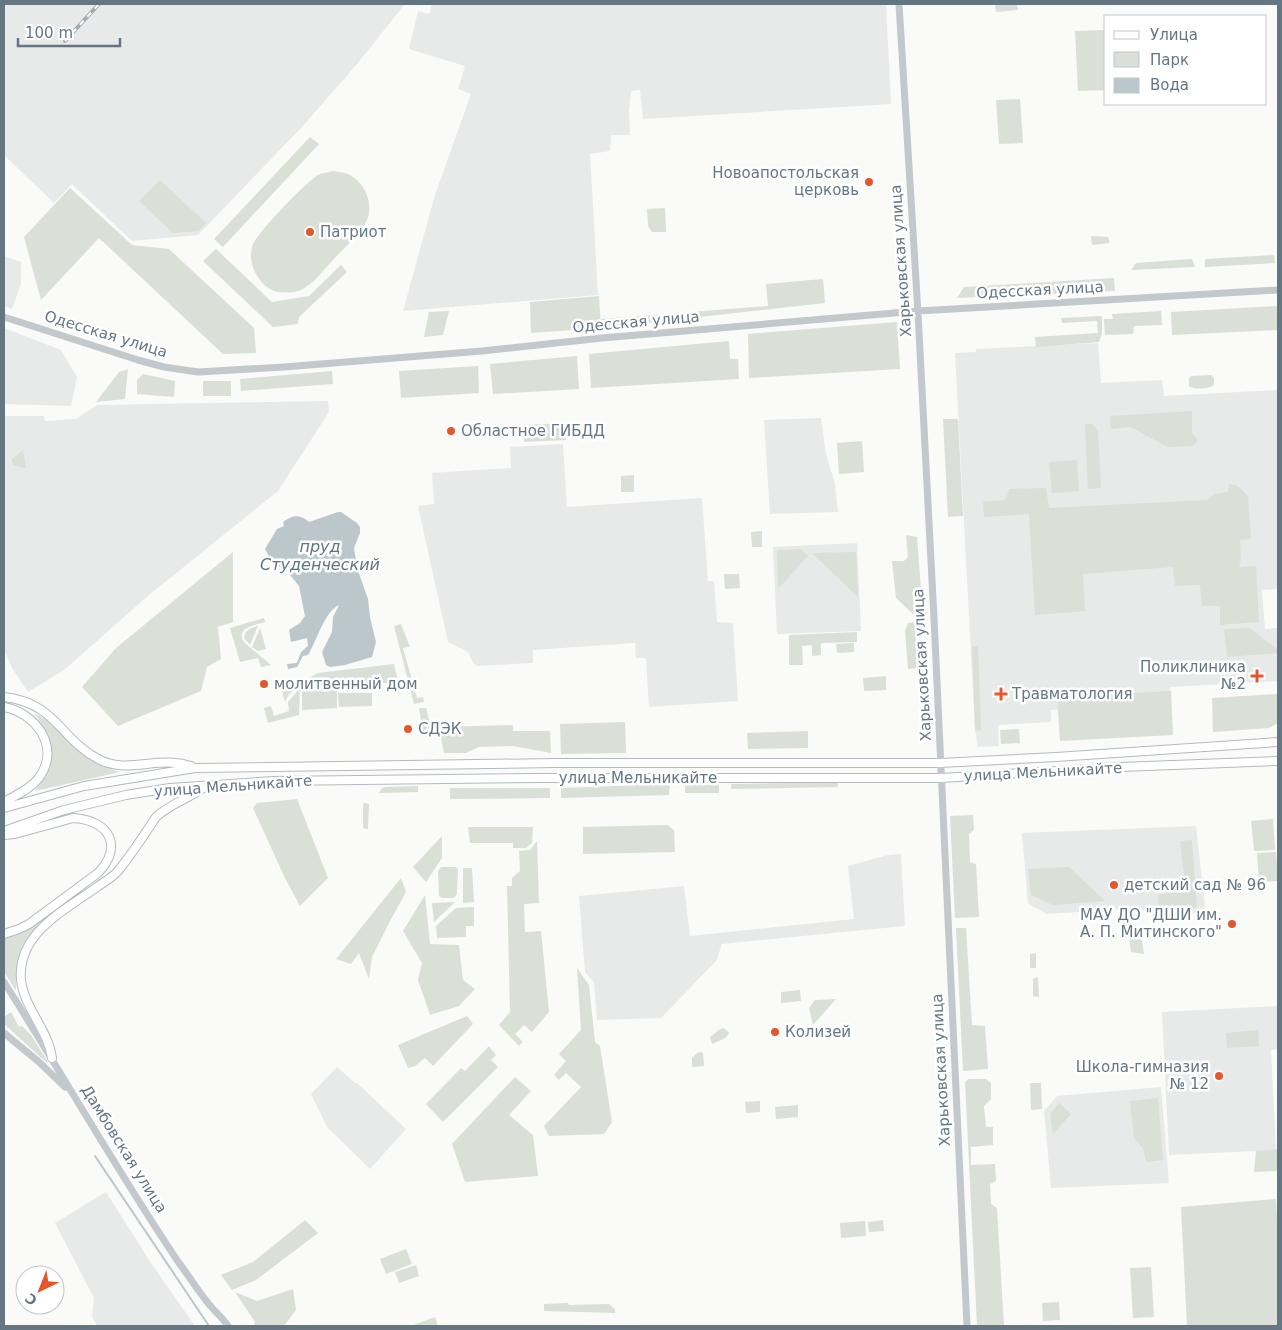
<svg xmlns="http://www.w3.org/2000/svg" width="1282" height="1330" viewBox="0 0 1282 1330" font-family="'DejaVu Sans',sans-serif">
<rect width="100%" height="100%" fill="#fafaf8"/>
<!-- built -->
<path fill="#e8e9e9" d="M4 4H405L357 64 302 127 198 235 132 241 72 184 54 203 4 155Z
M432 4H886L891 104 643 119 640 90 631 91 629 111 630 135H611L610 151 590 154 598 295 403 311 435 195 471 94 458 89 465 66 409 49 418 11 429 14Z
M4 256 21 262V284L12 309 4 306Z
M4 328 61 350 77 377 71 406 4 404Z
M1098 343 1101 383 1162 380 1164 396 1278 390V589L1262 590 1265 629 1278 628V681L1170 687 1171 703 1051 710V722L998 725 999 746 978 747 975 729 955 353 976 352V349Z
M328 401 329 412 278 491 149 595 64 670 28 692 12 668 4 649V416H44L45 421 76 419 97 405Z
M821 418 826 454 835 484 838 512 770 514 764 420Z
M563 444 567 507 702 498 708 581H714L717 622 733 623 738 701 649 707 646 658H636L635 643 533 650V663L477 666 473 663 468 652 448 642 418 506 434 504 432 473 511 468 510 447Z
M857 543 861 631 777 634 773 547Z
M1196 826 1205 907 1199 913 1154 916 1140 908 1047 914 1028 904 1022 833Z
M901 854 905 926 722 944 716 961 661 1018 597 1020 594 982 585 972 579 896 684 886 690 936 854 919 848 866 888 855Z
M1278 1006V1049L1271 1050 1276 1150 1169 1155 1162 1012Z
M337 1067 355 1083H357L406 1129 370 1169 327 1127 311 1094Z
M1161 1087 1169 1183 1051 1188 1044 1111 1057 1096Z
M106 1192 151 1263 195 1326H97L92 1317 94 1298 55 1223Z"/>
<!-- green -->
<path fill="#dadfd7" d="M995 4H1017L1018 10 996 12Z
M1106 30V90L1078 91 1075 31Z
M1020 99 1023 143 999 144 996 100Z
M310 137 319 144 223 247 214 239Z
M333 171C337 172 343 172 348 174 365 182 375 205 366 222 358 236 345 247 334 259 324 269 314 284 301 290 293 293 286 293 278 292 269 290 262 284 258 277 251 267 249 255 253 244 259 231 305 183 318 175 322 173 328 172 333 171Z
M160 180 206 223 199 231 173 233 139 201Z
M70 188 132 245 169 249 254 328 256 353 223 354 99 238 41 300 24 237Z
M665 208 666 232H652L648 226 647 209Z
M1091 236 1108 237 1110 243 1092 245Z
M216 249 272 302 309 296 341 265 347 272 299 317 298 324 273 327 203 261Z
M1274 255 1275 263 1205 267V259Z
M1192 259 1195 267 1131 270 1136 263Z
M1114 278 1115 291 957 298 964 287Z
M823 279 825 303 602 328 601 319 768 306 766 284Z
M599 296 601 328 531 333 530 302Z
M1278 306V330L1172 335 1171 312Z
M449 311 443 335 424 337 429 312Z
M1161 311 1162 325 1134 326 1133 334 1105 335 1104 319H1113L1112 314Z
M1102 316V333L1099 342 1036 347 1035 337 1098 333 1097 321 1062 323 1061 318Z
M897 322 900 369 749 378 748 334Z
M729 341 730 359H738L739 379 591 388 589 354Z
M577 356 579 389 493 394 490 364Z
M478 366 479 393 401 398 399 371Z
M128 369 125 399 96 402 119 372Z
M332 371 333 384 241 391 240 379Z
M143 374 175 381 174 397 137 394V380Z
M1211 375 1214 378V385C1209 389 1195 390 1189 386V378L1191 376Z
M203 381H231V396H203Z
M1192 411V434L1196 437 1197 442 1192 446 1168 447 1130 427 1111 429 1110 416Z
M943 419H958L963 516 948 517Z
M565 423 566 440 524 442 523 425Z
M1085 424H1092L1098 431 1101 488 1088 489Z
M862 441 864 472 839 474 837 443Z
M23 450 26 468 13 465 12 459Z
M1077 460 1079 491 1052 493 1049 462Z
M634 475V492H621V476Z
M1229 484 1238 486 1248 496 1251 539 1240 540 1241 560 1239 567 1256 566 1259 622 1220 625V606H1202L1200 585 1175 586 1173 567 1083 574 1085 611 1035 615 1029 514 984 517 983 502 1005 500 1010 489 1046 488 1049 508 1207 500 1214 494 1228 492Z
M762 531V547H752L751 532Z
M906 535 917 537 923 615 913 614 896 598 892 561H904L908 557Z
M801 549 808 556 778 589 777 550Z
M233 552V622L218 627 221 659 207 667 201 691 118 726 82 687 116 648Z
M856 552 858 597 812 553Z
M724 574H739L740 588 725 589Z
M264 618 265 622C255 625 232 629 246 644L271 665 261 667 258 658 240 662 230 628Z
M915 622 917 668 908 669 905 631 908 623Z
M401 624 410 647 403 648 417 698 423 697 424 702 414 704 394 626Z
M258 626 250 645 244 638C246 629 250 628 258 626Z
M260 628 266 649 258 651 252 647Z
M1250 628 1278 650V653L1227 657 1224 629Z
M857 632V642L821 643V655L812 656V645L802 646 803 665H789V635Z
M854 643V652L837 653 836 644Z
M972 646H978L981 730 975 731Z
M394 664 398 682 337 687V708L302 710V682L318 673Z
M886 676V690L864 691 863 678Z
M280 684H300V686L289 694 285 702Z
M300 688 299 715 268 723 264 708 271 706 274 716 289 711 288 702Z
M1171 691 1173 735 1060 741 1057 697Z
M338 693H372V706L339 707Z
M1278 694V723L1269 728 1213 732 1212 698Z
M419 708H426L432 732H423Z
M34 713 47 720 87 758 103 767 120 772 35 791C59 762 55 742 34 713Z
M625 722 626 753 561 754 560 724Z
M513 725V731H550L551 753 513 746 479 747 466 753H444L439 727Z
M1019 729 1020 743 1001 744 1000 730Z
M808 731V748L748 749 747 733Z
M837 782 838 787 731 789V784Z
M670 784 669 795 561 798V788Z
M685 785H719V793H685Z
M418 786V792L379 793 382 788 386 787Z
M450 788H550V798L450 799Z
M297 799 328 878 300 906 285 878 253 808 257 803Z
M365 803 369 804 368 829 363 828V804Z
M973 815 974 830 969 834 970 862 976 864 979 917 955 918 950 816Z
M1273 819 1275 850 1254 851 1251 821Z
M667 825 674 830 675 852 583 854V827Z
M468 827H533L532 843 526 848H513V843H470Z
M442 836V858L426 882 413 867Z
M1192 840 1197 908 1159 911 1158 895 1167 893 1184 874 1180 841Z
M537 841 539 903 524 904 525 932 541 931 549 1012 532 1032 524 1025 515 1034 523 1042 519 1046 499 1025 510 1012 507 886H512V878L520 871 519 851 530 850Z
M1276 852 1278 881 1259 882 1257 853Z
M441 867H456L458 869 457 894 454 898H442L439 896 438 871Z
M1069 867 1105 901 1053 905 1031 895 1028 869Z
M463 868H472L474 902 463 903Z
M401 878 406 892 390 921 372 957 369 979 359 953 351 964 336 959Z
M425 895 430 944 459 945 463 980 475 989 459 1006 430 1015 418 980 422 963 403 931Z
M455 902 434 922 432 903Z
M474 907V926H466V937L437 938 436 926 456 908Z
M46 915 47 917C20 940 15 957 16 991L4 972V937L16 934Z
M956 928H966L972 1025 985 1026 988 1069 963 1071Z
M1141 936 1144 954 1131 952 1129 938Z
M1036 953V968H1030V954Z
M577 968 589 985 595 1042 600 1046 612 1122 604 1134 549 1136 544 1126 581 1087 566 1073 559 1080 554 1075 566 1061 559 1054 581 1030Z
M1038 977 1039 997 1033 996V979Z
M800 990 801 1001 781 1003V992Z
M836 999 813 1025 809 1008 815 1000Z
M11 1012 19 1027 22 1026 31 1035 48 1062 47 1063 4 1024V1017Z
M467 1016 473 1024 433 1066 425 1058 415 1066 408 1068 398 1045Z
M723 1028 729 1032C728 1039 718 1041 712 1044L710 1037 720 1029Z
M1258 1030 1259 1046 1227 1048 1226 1033Z
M489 1046 496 1055 491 1060 498 1067 443 1122 426 1104 461 1068 465 1071Z
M701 1052 703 1053 704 1066 692 1067V1058L697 1053Z
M515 1077 531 1091 509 1115 533 1135 538 1176 465 1182 452 1144Z
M969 1079H986L991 1083V1099L984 1106 986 1127H993V1145L971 1147V1165L995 1164 996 1181 990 1184 991 1204 997 1208 1004 1326H977L965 1082Z
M1030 1083H1041L1042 1109 1031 1110Z
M1158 1098 1163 1160 1146 1162 1143 1148 1134 1138 1130 1101Z
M760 1101V1112L746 1113 745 1102Z
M1059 1103 1071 1114 1053 1134 1050 1114Z
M798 1105V1117L776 1119 775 1107Z
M1278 1149V1171L1254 1172 1256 1151Z
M1276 1199 1278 1238V1326H1187L1181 1207Z
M305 1220 318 1233 256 1280 232 1290 221 1275 253 1262Z
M883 1220 884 1231 869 1232 868 1222Z
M865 1221 866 1236 841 1238 840 1223Z
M406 1249 412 1264 386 1274 380 1259Z
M416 1265 419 1276 399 1283 395 1272Z
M1151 1267 1154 1317 1133 1318 1130 1268Z
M293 1289 296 1310 284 1326H254L255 1322 235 1292 257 1301Z
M1059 1302 1060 1320 1043 1321 1042 1303Z
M568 1303 569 1305 609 1304 615 1309V1313L544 1311V1304Z
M435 1317 438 1326H411Z"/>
<!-- water -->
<path fill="#bbc7cb" d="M338 512H341L357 523 360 527V533L354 548 357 568 368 599 370 617 376 642 372 657 345 665 330 667 326 665 322 652 332 632 333 617 339 605C324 612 317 641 308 655L303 656 297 667 288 669 287 664 297 663 301 652 308 646 307 638 291 642 289 630 300 623 305 616 299 586 287 571 273 563 265 549 277 529 284 526 283 522C293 515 299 514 309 522Z"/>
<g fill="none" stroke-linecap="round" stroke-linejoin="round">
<!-- stream -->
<path stroke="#bbc7cb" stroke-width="2" d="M95 1156 209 1326"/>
<defs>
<path id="secondary" d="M4 697C57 703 60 740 100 760 125 772 150 760 176 763 181 763 186 765 191 766
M4 707C36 713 62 748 38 779 29 790 16 795 4 802
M4 808 84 786 195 768 555 763H940L1056 757 1278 742
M4 831 64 810 126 795 170 788 274 781 537 778H941L1120 767 1278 761
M4 835 15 834 73 818C109 820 124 846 98 873L29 924 19 929 4 934
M52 1058C48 1029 24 1008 21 980 17 933 65 910 97 887 104 882 113 877 118 871 132 854 144 835 156 817 170 804 190 798 206 786"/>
</defs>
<!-- secondary casing -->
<use href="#secondary" stroke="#b3babf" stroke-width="10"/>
<!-- tertiary -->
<path stroke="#c3c8cc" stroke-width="7" d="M899 4 918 313 934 618 967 1326
M4 317 138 360 164 367 198 372 284 367 482 351 602 338 918 311 1278 290
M4 982C63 1075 117 1171 179 1263 189 1276 198 1291 208 1303 214 1311 222 1317 228 1326
M4 1033 39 1062 65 1087"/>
<!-- secondary -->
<use href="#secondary" stroke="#fff" stroke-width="8"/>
<defs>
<path id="rail" d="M65 41 99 4"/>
</defs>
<!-- rail casing -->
<use href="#rail" stroke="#a2aab0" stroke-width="4"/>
<!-- rail -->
<use href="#rail" stroke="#fff" stroke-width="2" stroke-dasharray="5.5" stroke-linecap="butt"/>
</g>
<!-- markers -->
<g fill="#e4572e" stroke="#fff" stroke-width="2">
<circle cx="869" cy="182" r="5"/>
<circle cx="310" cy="232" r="5"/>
<circle cx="451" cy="431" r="5"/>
<path d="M1254.5 668.5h5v5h5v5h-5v5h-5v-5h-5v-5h5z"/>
<circle cx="264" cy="684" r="5"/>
<path d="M998.5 686.5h5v5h5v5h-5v5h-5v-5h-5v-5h5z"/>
<circle cx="408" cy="729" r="5"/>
<circle cx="1114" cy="885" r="5"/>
<circle cx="1232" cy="924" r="5"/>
<circle cx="775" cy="1032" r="5"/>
<circle cx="1219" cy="1076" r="5"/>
</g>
<g text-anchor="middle" stroke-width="5" stroke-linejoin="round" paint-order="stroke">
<!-- poi labels -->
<g font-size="15" fill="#657683" stroke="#fff" text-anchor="start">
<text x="859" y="178" text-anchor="end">Новоапостольская<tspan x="859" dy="17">церковь</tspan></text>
<text x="320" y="237">Патриот</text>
<text x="461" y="436">Областное ГИБДД</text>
<text x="1246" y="672" text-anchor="end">Поликлиника<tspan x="1246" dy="17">№2</tspan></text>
<text x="274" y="689">молитвенный дом</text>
<text x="1012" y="699">Травматология</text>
<text x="418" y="734">СДЭК</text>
<text x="1124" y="890">детский сад № 96</text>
<text x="1222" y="920" text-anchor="end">МАУ ДО "ДШИ им.<tspan x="1222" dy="17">А. П. Митинского"</tspan></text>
<text x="785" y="1037">Колизей</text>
<text x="1209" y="1072" text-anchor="end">Школа-гимназия<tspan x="1209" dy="17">№ 12</tspan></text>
</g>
<!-- street labels -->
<g font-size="15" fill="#657683" stroke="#fff">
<text transform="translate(901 261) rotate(-94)" y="5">Харьковская улица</text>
<text transform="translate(1040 290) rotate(-3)" y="5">Одесская улица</text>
<text transform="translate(636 322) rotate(-5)" y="5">Одесская улица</text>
<text transform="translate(106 334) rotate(17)" y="5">Одесская улица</text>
<text transform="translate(922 665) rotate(-93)" y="5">Харьковская улица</text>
<text transform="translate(1043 772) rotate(-3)" y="5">улица Мельникайте</text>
<text x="638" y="783">улица Мельникайте</text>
<text transform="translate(233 786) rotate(-4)" y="5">улица Мельникайте</text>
<text transform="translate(941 1070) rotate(-93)" y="5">Харьковская улица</text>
<text transform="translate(124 1149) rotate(58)" y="5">Дамбовская улица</text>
</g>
<!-- water labels -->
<g font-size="16" font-style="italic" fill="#60757c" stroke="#fff">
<text x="320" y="552">пруд<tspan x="320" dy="18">Студенческий</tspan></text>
</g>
</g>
<!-- border -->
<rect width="1282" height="1330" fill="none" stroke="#657683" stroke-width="10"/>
<!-- legend -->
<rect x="1104" y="15" width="162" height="90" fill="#ffffff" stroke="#c1c8cd"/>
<rect x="1114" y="31" width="25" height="8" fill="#ffffff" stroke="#c1c8cd"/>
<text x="1150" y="40" font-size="15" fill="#657683">Улица</text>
<rect x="1114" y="52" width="25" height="15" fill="#dadfd7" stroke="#c1c8cd"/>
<text x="1150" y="65" font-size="15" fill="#657683">Парк</text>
<rect x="1114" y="78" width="25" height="15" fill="#bbc7cb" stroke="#c1c8cd"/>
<text x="1150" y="90" font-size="15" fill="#657683">Вода</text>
<!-- north arrow -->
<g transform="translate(40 1290) rotate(223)"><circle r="24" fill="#ffffff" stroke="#c1c8cd"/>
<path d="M0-4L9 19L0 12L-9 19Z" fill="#e4572e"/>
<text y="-8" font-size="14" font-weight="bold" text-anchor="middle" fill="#657683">С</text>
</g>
<!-- scale -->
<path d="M18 38v8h102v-8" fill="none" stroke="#657683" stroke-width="2.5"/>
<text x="25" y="38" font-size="15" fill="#657683" stroke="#ffffff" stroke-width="4" paint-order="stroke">100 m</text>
</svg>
